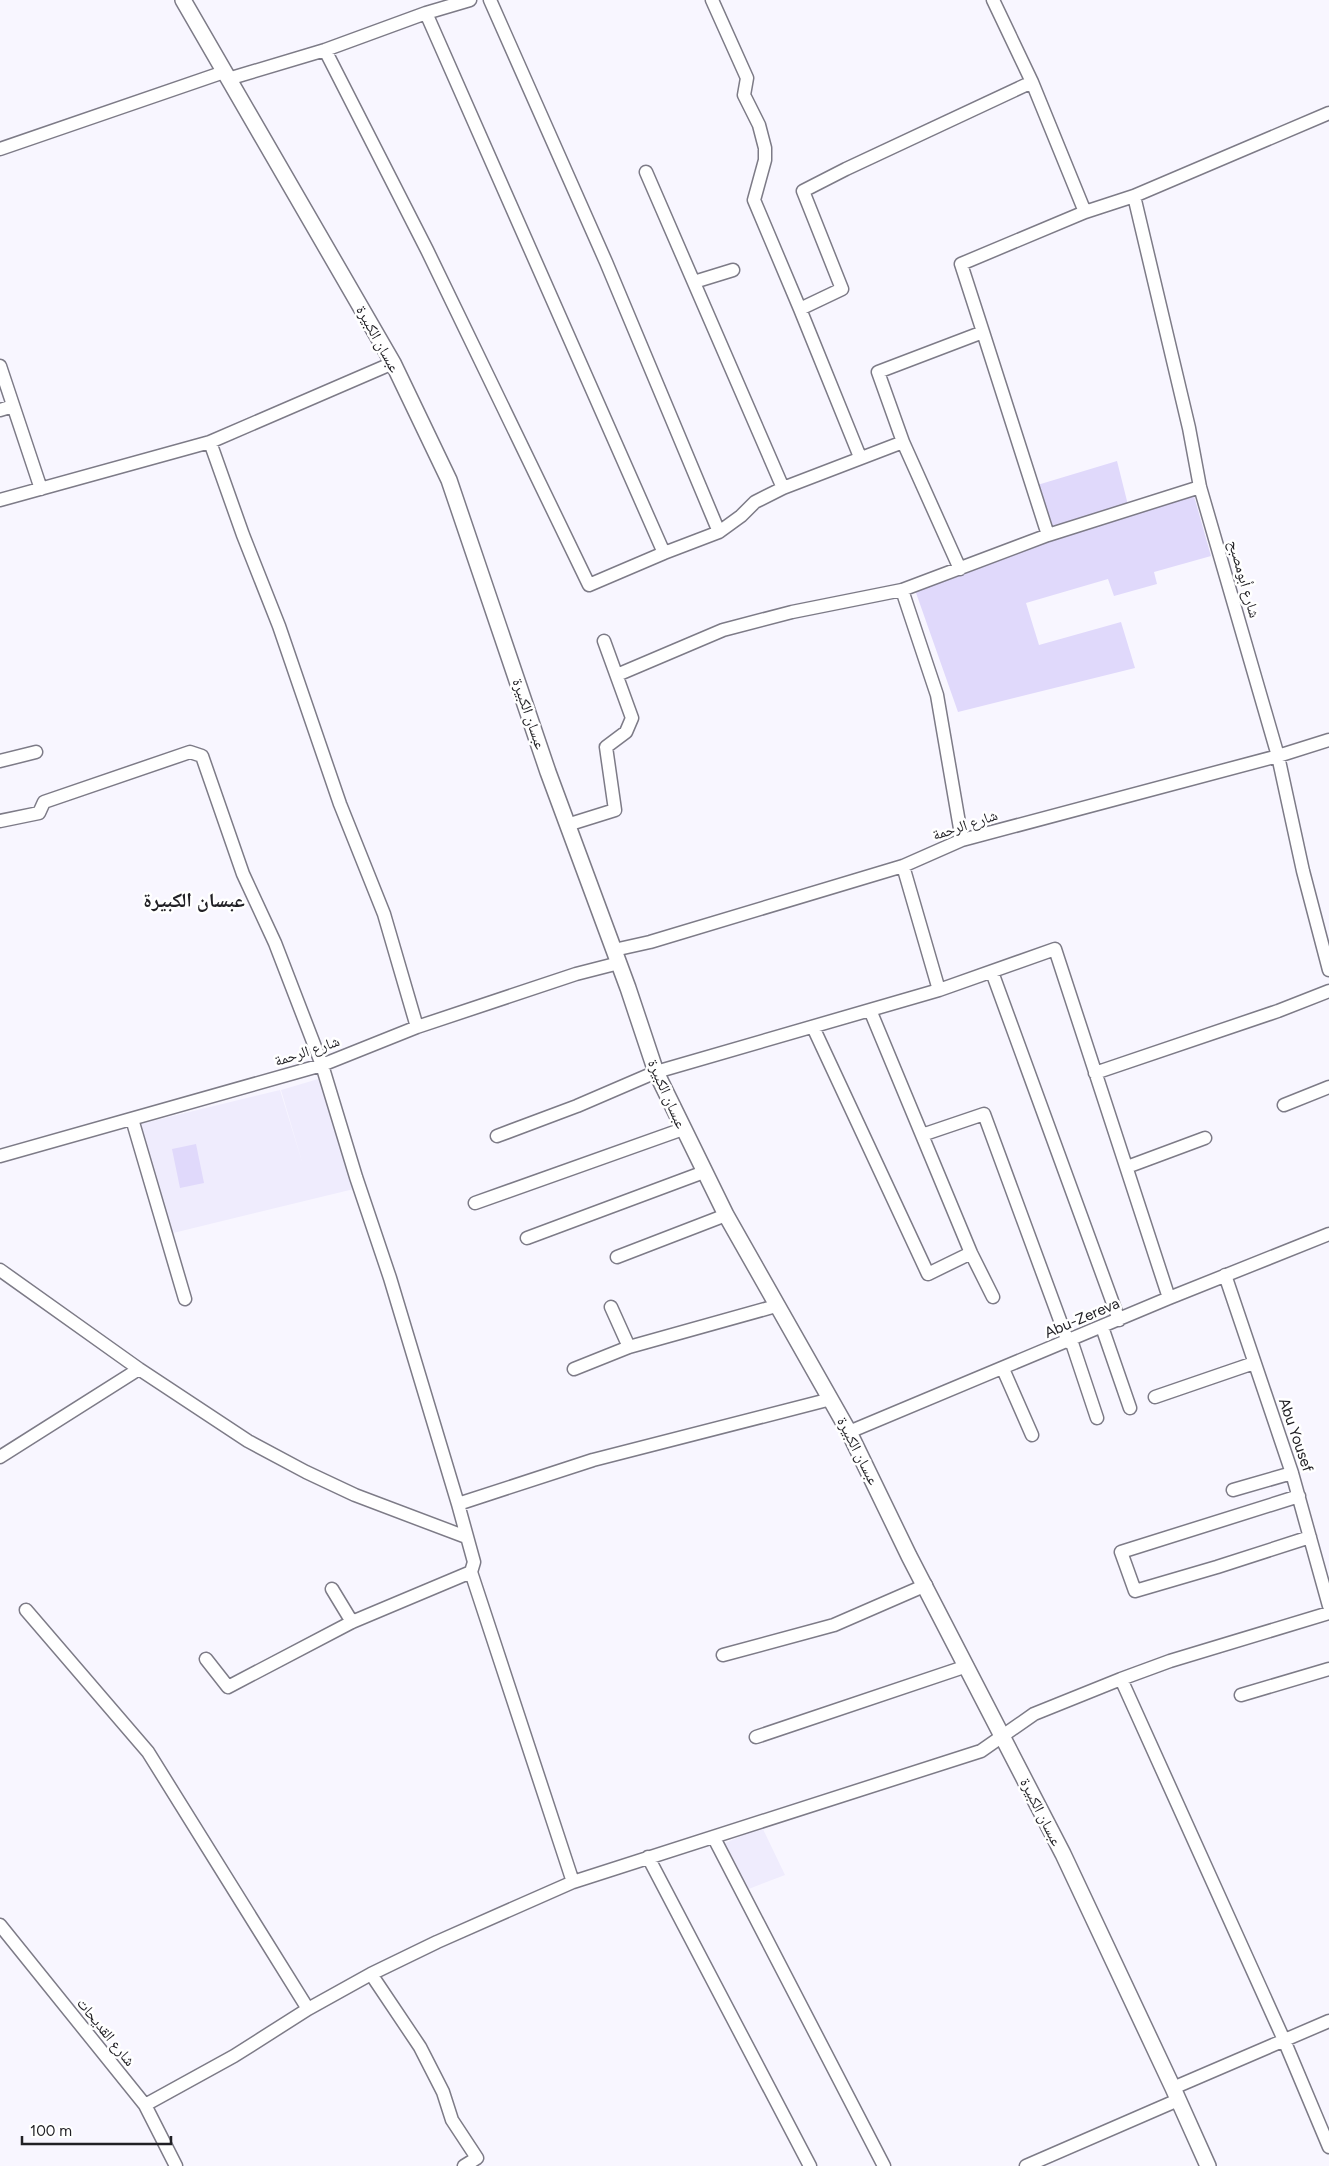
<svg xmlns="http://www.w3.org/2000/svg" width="1329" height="2166" viewBox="0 0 1329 2166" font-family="Figtree,'Noto Naskh Arabic',sans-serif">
<rect width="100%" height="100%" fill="#f8f6ff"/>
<!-- built -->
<path fill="#efecfd" d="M325 1077 358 1188 165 1235 136 1125 280 1090 303 1165 281 1090Z
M762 1827 785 1875 746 1890 723 1844Z"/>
<!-- green -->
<path fill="#e0d9fb" d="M1117 461 1128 505 1056 527 1045 522 1034 486Z
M1194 496 1211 556 1154 572 1157 584 1114 596 1108 579 1026 603 1039 645 1121 622 1135 668 958 712 915 590 1057 533Z
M196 1144 204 1183 180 1188 172 1149Z"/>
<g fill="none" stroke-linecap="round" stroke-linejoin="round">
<defs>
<path id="minor" d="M490 0 606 262 719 532
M712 0 747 78 744 95 759 125 765 148V160L754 200 800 309 860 457
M993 0 1032 82 1085 212
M426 13 664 553
M325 50 427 250 589 585 664 553 719 532 741 516 755 502 783 488 903 442 878 372 983 332 961 264 1085 212 1134 196 1329 113
M228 79 325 50 426 13 470 0
M0 149 224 72
M646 172 783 488
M1134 196 1189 428 1200 487 1278 756 1303 871 1329 970
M694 282 733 270
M800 309 842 289 803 191 846 169 1032 82
M983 332 1048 535
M0 366 41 489
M0 410 13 406
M210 442 243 535 279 626 340 804 384 914 417 1027
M903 442 960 569
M0 500 210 442 393 363
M902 590 937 695 962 840
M617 675 723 630 792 612 902 590 1048 535 1200 487
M0 761 36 752
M0 821 39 813 44 802 190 752 202 756 243 874 275 943 322 1065 356 1177 390 1278 458 1504 474 1562 471 1572 573 1882
M567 825 615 810 606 747 626 732 632 718 604 641
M903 866 939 990
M614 950 650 942 903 866 962 840 1278 756 1329 740
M992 972 1119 1320
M870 1010 971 1253 993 1297
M813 1027 928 1274 971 1253
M1095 1073 1278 1011 1329 991
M1284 1105 1329 1087
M132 1119 185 1299
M922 1135 984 1114 1068 1342
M497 1136 577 1106 656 1072 939 990 1055 949 1169 1298
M0 1156 322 1065 417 1027 576 974 619 963
M1127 1167 1205 1138
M475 1203 683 1129
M527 1238 704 1172
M617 1257 726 1215
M0 1270 139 1369 248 1441 306 1472 355 1495 466 1537
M1225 1275 1292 1473 1329 1606
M611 1307 629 1347
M1102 1327 1130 1408
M1071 1340 1097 1418
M574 1369 629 1347 776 1306
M1003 1369 1032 1435
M1155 1397 1254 1363
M849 1432 1169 1298 1329 1234
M0 1457 139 1369
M1233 1490 1292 1473
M1299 1496 1121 1552 1135 1591 1217 1567 1310 1537
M458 1504 593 1460 831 1399
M332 1589 352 1622
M26 1610 148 1752 308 2009
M723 1655 834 1625 926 1585
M206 1659 228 1687 352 1622 471 1572
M1121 1679 1284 2040 1329 2147
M1241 1695 1329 1669
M756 1737 967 1666
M714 1838 884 2166
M648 1857 810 2166
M0 1925 145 2105 176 2166
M371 1974 420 2047 443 2092 452 2120 477 2158 464 2166
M1173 2088 1329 2021
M145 2105 234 2056 308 2009 371 1974 437 1942 573 1882 981 1751 1034 1714 1121 1679 1170 1661 1329 1613
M1026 2166 1178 2100"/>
<path id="major" d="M183 0 393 363 449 480 548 772 628 988 656 1072 726 1215 849 1432 909 1556 1063 1854 1173 2088 1208 2166"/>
</defs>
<!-- minor casing -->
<use href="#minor" stroke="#7d7b87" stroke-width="15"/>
<!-- major casing -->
<use href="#major" stroke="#7d7b87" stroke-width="18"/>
<!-- minor -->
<use href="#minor" stroke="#fff" stroke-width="12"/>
<!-- major -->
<use href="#major" stroke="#fff" stroke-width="15"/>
</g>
<g text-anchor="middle" stroke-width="5" stroke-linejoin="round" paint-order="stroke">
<!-- street labels -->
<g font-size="15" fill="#212025" stroke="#fff">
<text transform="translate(378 339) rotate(61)" y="5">عبسان الكبيرة</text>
<text transform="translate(1244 579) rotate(74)" y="5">شارع أبومصبح</text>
<text transform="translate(529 714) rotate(71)" y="5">عبسان الكبيرة</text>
<text transform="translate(965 825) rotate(-18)" y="5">شارع الرحمة</text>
<text transform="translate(307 1051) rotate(-18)" y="5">شارع الرحمة</text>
<text transform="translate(667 1094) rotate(66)" y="5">عبسان الكبيرة</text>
<text transform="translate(1082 1318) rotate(-23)" y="5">Abu-Zereva</text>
<text transform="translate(1296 1435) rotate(71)" y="5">Abu Yousef</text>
<text transform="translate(858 1451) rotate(63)" y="5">عبسان الكبيرة</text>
<text transform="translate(1041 1812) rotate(63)" y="5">عبسان الكبيرة</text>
<text transform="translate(106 2032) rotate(51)" y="5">شارع القديحات</text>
</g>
<!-- district labels -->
<g font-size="20" font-weight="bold" fill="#212025" stroke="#fff">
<text x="194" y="907">عبسان الكبيرة</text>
</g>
</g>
<!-- scale -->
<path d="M22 2136v8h149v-8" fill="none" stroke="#212025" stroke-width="2.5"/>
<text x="30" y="2136" font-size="15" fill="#212025" stroke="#ffffff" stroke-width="4" paint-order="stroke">100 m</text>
</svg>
